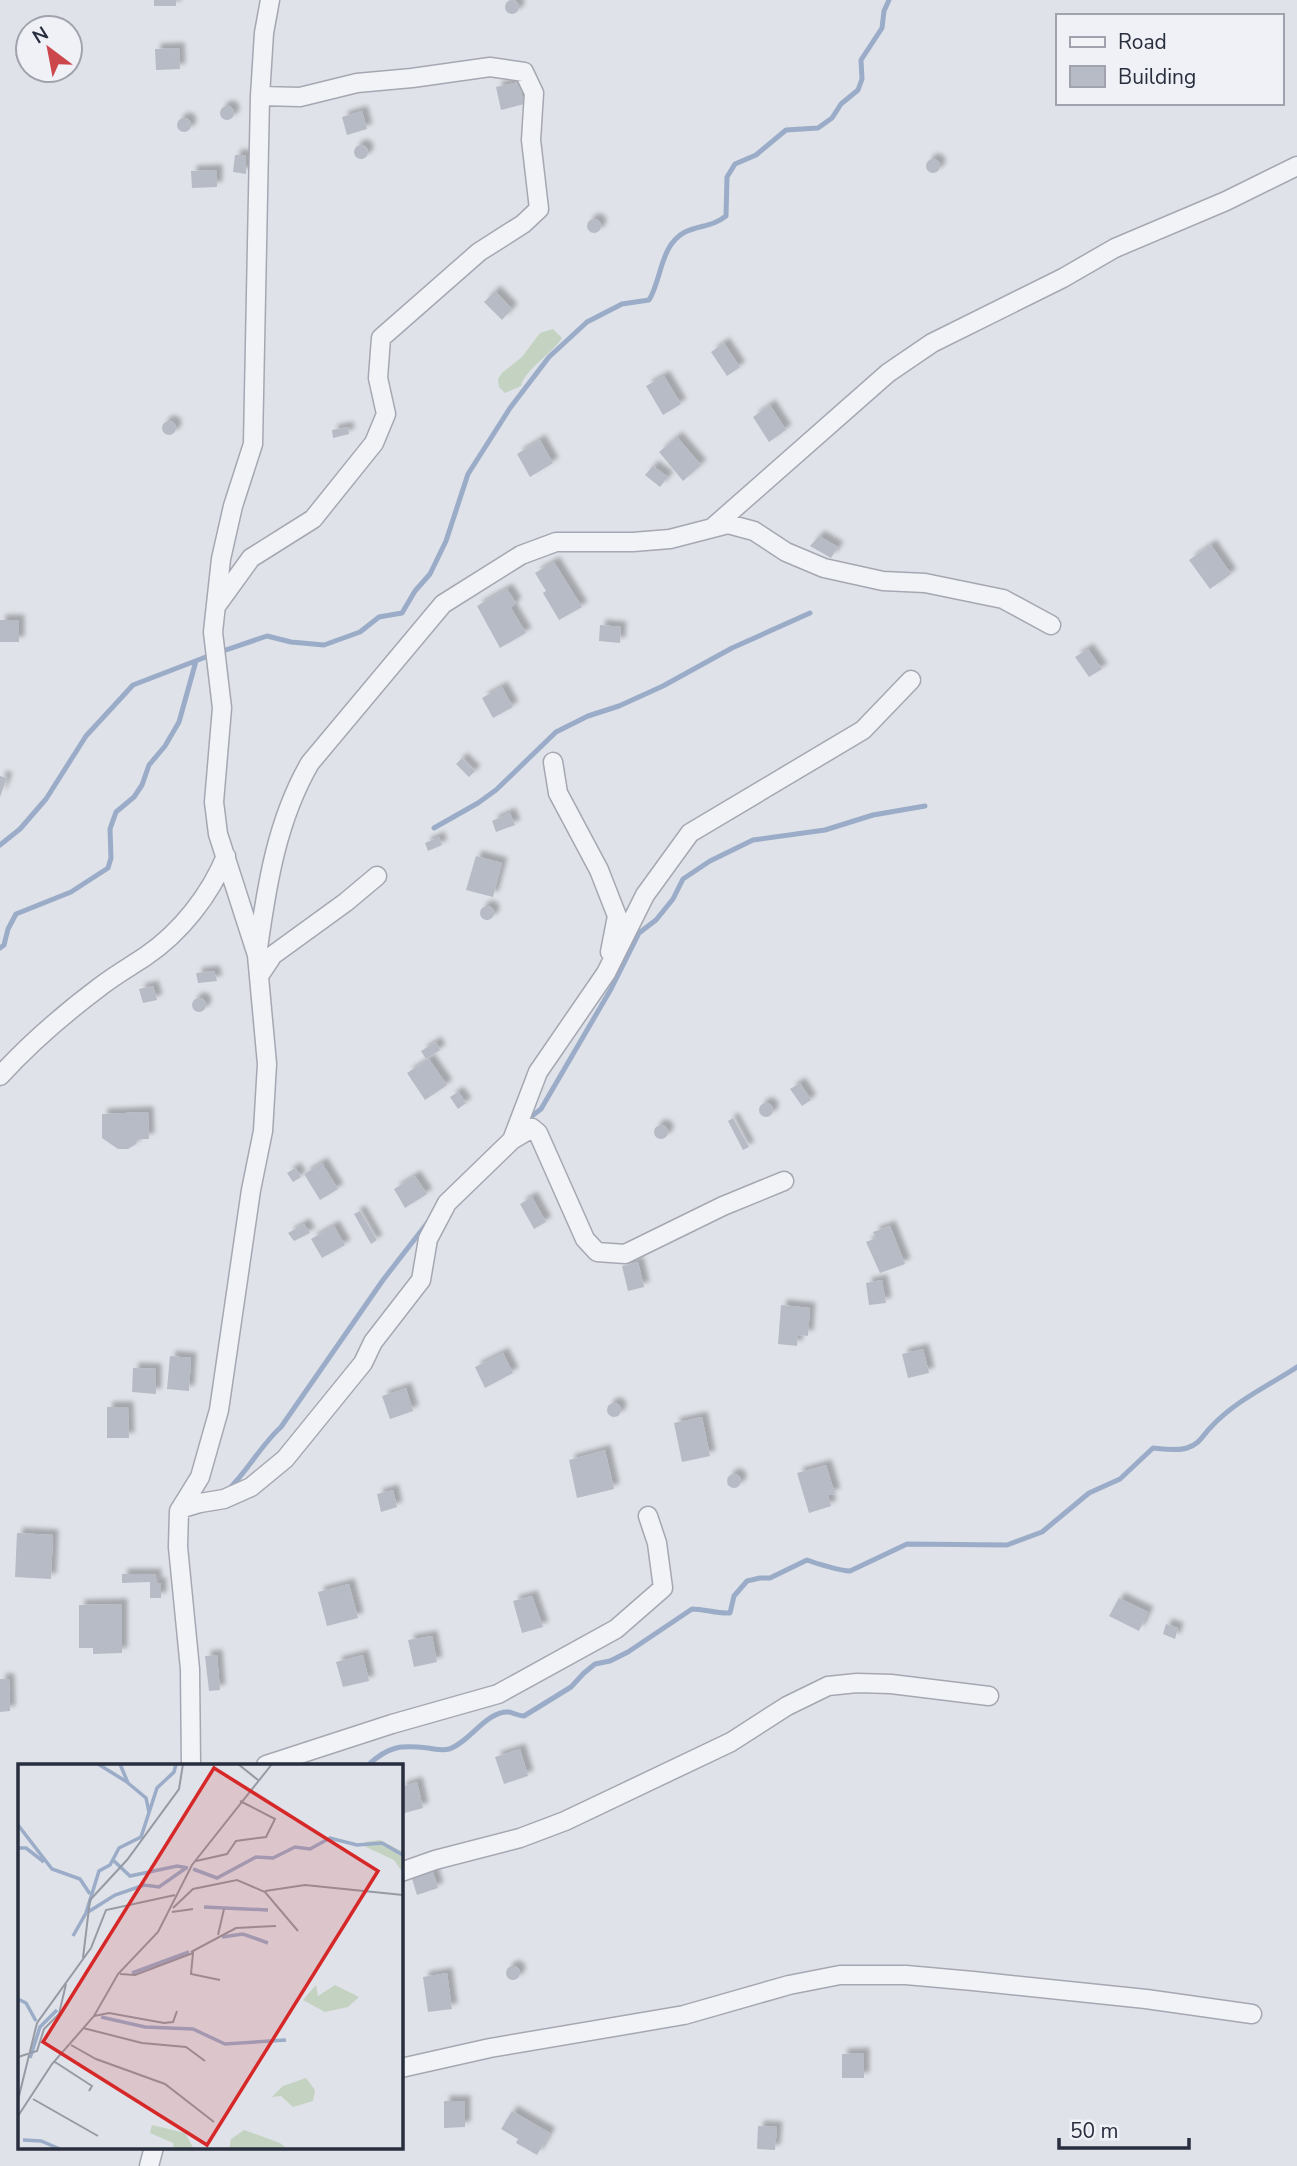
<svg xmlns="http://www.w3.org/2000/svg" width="1297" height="2166" viewBox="0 0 1297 2166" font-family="'Nunito Sans',sans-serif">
<defs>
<filter id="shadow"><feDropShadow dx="5.5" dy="-5.5" stdDeviation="2" flood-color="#0004"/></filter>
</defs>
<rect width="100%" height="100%" fill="#dfe2e8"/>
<!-- green -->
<path fill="#c3d2c1" d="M553 329 562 338C552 354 525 369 521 386L505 393 499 387 498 379 502 373 522 357 540 333Z"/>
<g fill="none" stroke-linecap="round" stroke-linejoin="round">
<!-- stream -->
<path stroke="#9bacc8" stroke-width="5" d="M220 652 267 636 291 642 324 645 360 632 379 617 402 613 415 591 430 574 446 541 468 474 510 408 549 357 587 322 622 304 649 300C662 279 660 245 685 232 700 225 712 227 726 216L727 177 735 164 756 155 786 130 818 128 832 118 841 104 858 90 862 79 861 60 882 28 884 11 889 0
M434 828 478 803 496 790 556 732 588 716 619 706 663 686 732 648 810 613
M0 845 20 829 46 799 86 736 133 685 211 655
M0 948 4 945 8 929 16 914 71 892 108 868 111 858 110 829 116 812 134 797 142 785 149 765 165 746 179 722 196 661
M524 1122 541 1109 611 989 639 933 656 920 673 899 683 879 710 861 753 840 825 830 873 815 925 806
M227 1491C248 1471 260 1446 281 1427L383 1280 428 1222
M368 1765C389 1746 400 1745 428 1748 435 1749 442 1751 449 1749 469 1743 487 1710 509 1712 514 1713 518 1716 524 1716L571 1687 584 1673 595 1664 610 1661 628 1652 692 1609C705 1609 717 1614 730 1613L734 1596 747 1581 760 1578H770L807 1560C815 1563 841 1571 850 1571L907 1544 1007 1545 1042 1532 1089 1493 1120 1479 1153 1448C1164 1449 1177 1451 1187 1448 1200 1444 1202 1436 1211 1427 1235 1401 1268 1386 1297 1367"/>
</g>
<!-- building -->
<path fill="#b7bbc5" filter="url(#shadow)" d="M505 7a7 7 0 1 1 14 0a7 7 0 1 1-14 0Z
M154 0H176V6H154Z
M179 48 180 69 156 70 155 49Z
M519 82 524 104 501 110 496 87Z
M220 113a7 7 0 1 1 14 0a7 7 0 1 1-14 0Z
M362 111 367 129 347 135 342 117Z
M177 125a7 7 0 1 1 14 0a7 7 0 1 1-14 0Z
M354 152a7 7 0 1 1 14 0a7 7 0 1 1-14 0Z
M235 155H246V174L233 172Z
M926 166a7 7 0 1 1 14 0a7 7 0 1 1-14 0Z
M217 170V187L192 188 191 171Z
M587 226a7 7 0 1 1 14 0a7 7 0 1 1-14 0Z
M495 291 512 309 502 320 484 302Z
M724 343 740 367 727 376 711 352Z
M664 376 681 404 663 415 646 386Z
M770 405 786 430 769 442 753 417Z
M162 428a7 7 0 1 1 14 0a7 7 0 1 1-14 0Z
M348 427 349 434 333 438 332 430Z
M677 437 701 465 683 481 659 452Z
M540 440 553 463 530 477 517 454Z
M653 466 668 477 660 487 645 475Z
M819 536 838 547 831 558 810 546Z
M1211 545 1231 574 1210 589 1189 560Z
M554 562 582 607 559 620 543 593 546 591 535 573Z
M507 589 516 603 511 608 526 633 500 648 477 606Z
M0 620H19V642H0Z
M600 625 621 627 620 643 599 641Z
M1088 649 1102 669 1089 677 1075 657Z
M502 687 513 707 493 718 482 698Z
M462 758 475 771 469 777 456 764Z
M0 776 7 778 0 797Z
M510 813 515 825 496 832 492 821Z
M439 837 442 845 428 851 425 843Z
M476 856 502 863 493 897 466 890Z
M480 913a7 7 0 1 1 14 0a7 7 0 1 1-14 0Z
M214 971 217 981 198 983 196 973Z
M153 986 157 1000 143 1003 139 989Z
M192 1005a7 7 0 1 1 14 0a7 7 0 1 1-14 0Z
M436 1042 440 1050 426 1059 421 1051Z
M429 1059 447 1085 425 1100 407 1073Z
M800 1083 811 1100 802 1106 790 1089Z
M458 1092 466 1103 458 1109 450 1097Z
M759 1110a7 7 0 1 1 14 0a7 7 0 1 1-14 0Z
M148 1112 149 1139H138L136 1144 128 1149H118L102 1138V1114Z
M733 1118 749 1147 743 1150 728 1121Z
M654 1132a7 7 0 1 1 14 0a7 7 0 1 1-14 0Z
M322 1163 338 1189 320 1200 304 1174Z
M295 1168 301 1177 293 1182 287 1173Z
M415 1176 427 1194 405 1208 394 1189Z
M532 1197 546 1222 534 1229 520 1204Z
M360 1211 377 1240 371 1244 354 1214Z
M304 1224 310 1233 294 1241 288 1233Z
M334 1226 345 1245 322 1258 311 1239Z
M890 1226 905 1264 880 1273 866 1242 876 1238 873 1232Z
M638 1262 644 1287 628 1291 622 1266Z
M882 1280 886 1303 869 1305 866 1283Z
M781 1305 810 1308 808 1336 798 1335 797 1346 778 1344Z
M923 1349 929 1373 908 1378 902 1354Z
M503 1353 513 1373 485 1388 475 1367Z
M170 1356 191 1358 189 1391 167 1389Z
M133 1368 156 1369V1394L132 1392Z
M406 1388 413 1411 390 1419 382 1396Z
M607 1410a7 7 0 1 1 14 0a7 7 0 1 1-14 0Z
M107 1407H128L129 1438H107Z
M702 1417 710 1456 682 1462 674 1423Z
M605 1450 614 1489 577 1498 569 1460Z
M826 1465 835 1494 828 1495 831 1506 809 1513 797 1473Z
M727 1481a7 7 0 1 1 14 0a7 7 0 1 1-14 0Z
M393 1490 397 1507 381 1512 377 1494Z
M17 1533 53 1535 51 1579 15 1577Z
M122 1574H156V1583H161V1598H150V1582L122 1583Z
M349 1584 358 1618 327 1626 318 1592Z
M532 1596 543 1627 522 1633 513 1601Z
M1119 1598 1148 1612 1139 1631 1109 1616Z
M122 1604V1653L93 1654V1648H79V1605Z
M1166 1624 1178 1628 1175 1639 1163 1634Z
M432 1636 437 1662 414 1667 408 1640Z
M217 1655 220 1690 209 1691 205 1656Z
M363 1655 369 1681 343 1687 336 1662Z
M0 1679H9L10 1711 0 1712Z
M520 1749 528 1776 504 1784 495 1757Z
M417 1782 423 1808 401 1814V1787Z
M432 1869 438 1888 417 1895 411 1875Z
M506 1973a7 7 0 1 1 14 0a7 7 0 1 1-14 0Z
M447 1973 452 2009 428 2012 423 1977Z
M864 2053V2078H842V2054Z
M444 2101H465V2127L444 2128Z
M512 2111 550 2133 537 2155 516 2143 518 2139 501 2129Z
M758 2126 777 2127 775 2150 757 2149Z"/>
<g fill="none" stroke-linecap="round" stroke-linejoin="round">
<defs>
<path id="minor" d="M712 528 888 373 932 343 1063 278 1115 248 1226 201 1297 166
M217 605 251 558 313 519 374 443 386 414 378 378 381 338 479 252 523 224 539 209 531 140 534 93 524 72 490 67 412 78 357 83 300 97 260 96
M553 762 558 793 599 870 617 916 610 952
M258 948C267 884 277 820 310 763L443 604 521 555 556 542H633L670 539 728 524 754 531 786 552 824 568 883 581 925 583 1003 599 1051 625
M259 976 273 955 346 902 377 876
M0 1076C30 1043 65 1013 101 986 115 975 131 966 146 956 181 932 210 895 226 856
M512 1140 538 1072 606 973 645 895 690 833 863 730 911 680
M180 1509 200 1503 224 1499 251 1487 285 1459 363 1363 373 1342 421 1280 428 1239 447 1203 512 1140 532 1128 538 1133 585 1239 597 1252 625 1254 723 1206 784 1181
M191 1765 190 1669 178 1547 179 1511 200 1477 219 1410 251 1190 263 1131 267 1064 257 955 218 834 214 802 222 708 213 632 221 559 233 506 253 444 260 96 264 33 270 0
M266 1765 392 1724 498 1694 616 1629 663 1588 657 1543 648 1516
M401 1872 435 1860 520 1838 565 1821 731 1742 787 1706 828 1686 857 1683 891 1684 989 1696
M401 2068 490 2048 684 2015 789 1985 840 1975H906L973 1981 1146 1999 1252 2014
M149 2166 154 2147"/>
</defs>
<!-- minor casing -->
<use href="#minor" stroke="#a5a8b2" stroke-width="21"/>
<!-- minor -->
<use href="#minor" stroke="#f2f3f7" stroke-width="18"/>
</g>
<!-- overview -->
<g transform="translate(18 1764)">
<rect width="385" height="385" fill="#dfe2e8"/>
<path d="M362 76 385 88V109L376 96 346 82 347 78ZM298 221 300 232 317 221 341 233 330 243 307 248 285 236ZM288 314 297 326 295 337 275 343 263 332 254 333 265 322ZM134 361 167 369 176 385H156L155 379 132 369ZM226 366 262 379 269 385H211L213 375Z" fill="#c3d2c1"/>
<path fill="none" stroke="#9bacc8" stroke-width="3.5" d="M80 0 109 18M102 0 110 19 128 34 131 48M0 61 34 105 62 115 72 130M0 84H8L26 98M95 96 112 112 159 102 170 104M175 105 199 114 238 93 255 94 277 83 292 85 312 74 339 81 364 79 385 91M186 143 250 146M70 148 97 131 126 121 141 123 168 104M55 172 68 149 81 107 92 101 101 84 123 73 139 24 156 8 158 0M204 173 225 170 250 179M114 209 171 188M0 235 8 239 18 257M83 253 127 263 175 265 207 280 268 276M12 294 22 263 39 246M5 376 23 377 42 385"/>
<path fill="none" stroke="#969aa4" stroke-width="2" d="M220 0 240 16M178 97 209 90 218 77 248 73 257 55 222 37M247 127 287 121 385 131M155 144 175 125 219 116 247 128 280 167M154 148 175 145M200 171 206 145M173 188 218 164 258 162M65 194 72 136 109 96 161 25 165 0M102 210 117 211 175 189 173 210 202 216M76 252 91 249 146 259 155 258 159 247M65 264 124 279 168 283 187 297M53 281 78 295 147 320 196 358M0 293 19 287 26 265 41 250 48 220M37 298 74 322 71 327M15 335 80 372M0 336 19 259 73 184 88 146 157 131M0 352 34 300 76 252 100 210 140 168 174 101 254 0"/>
<path fill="#d62828" fill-opacity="0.15" stroke="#d62828" stroke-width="3.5" d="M196 4 360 107 189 381 25 278Z"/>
<rect width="385" height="385" fill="none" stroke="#292e3f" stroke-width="3.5"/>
</g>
<!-- legend -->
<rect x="1056" y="14" width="228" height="91" fill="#eff1f6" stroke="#a0a3ad" stroke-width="2"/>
<rect x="1070" y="37" width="35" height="10" fill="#f2f3f7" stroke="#a0a3ad" stroke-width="2"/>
<text x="1118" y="49" font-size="21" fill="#292e3f">Road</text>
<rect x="1070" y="66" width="35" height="21" fill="#b7bbc5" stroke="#a0a3ad" stroke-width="2"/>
<text x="1118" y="84" font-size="21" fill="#292e3f">Building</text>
<!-- north arrow -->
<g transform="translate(49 49) rotate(328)"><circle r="33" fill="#eff1f6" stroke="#a0a3ad" stroke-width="2"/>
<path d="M0-5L12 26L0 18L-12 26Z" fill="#cb474c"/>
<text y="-10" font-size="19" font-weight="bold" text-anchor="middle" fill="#292e3f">N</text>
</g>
<!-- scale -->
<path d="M1059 2138v10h130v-10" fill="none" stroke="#292e3f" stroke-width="3.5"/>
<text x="1070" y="2138" font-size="21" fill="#292e3f" stroke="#eff1f6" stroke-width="5" paint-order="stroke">50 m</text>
</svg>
